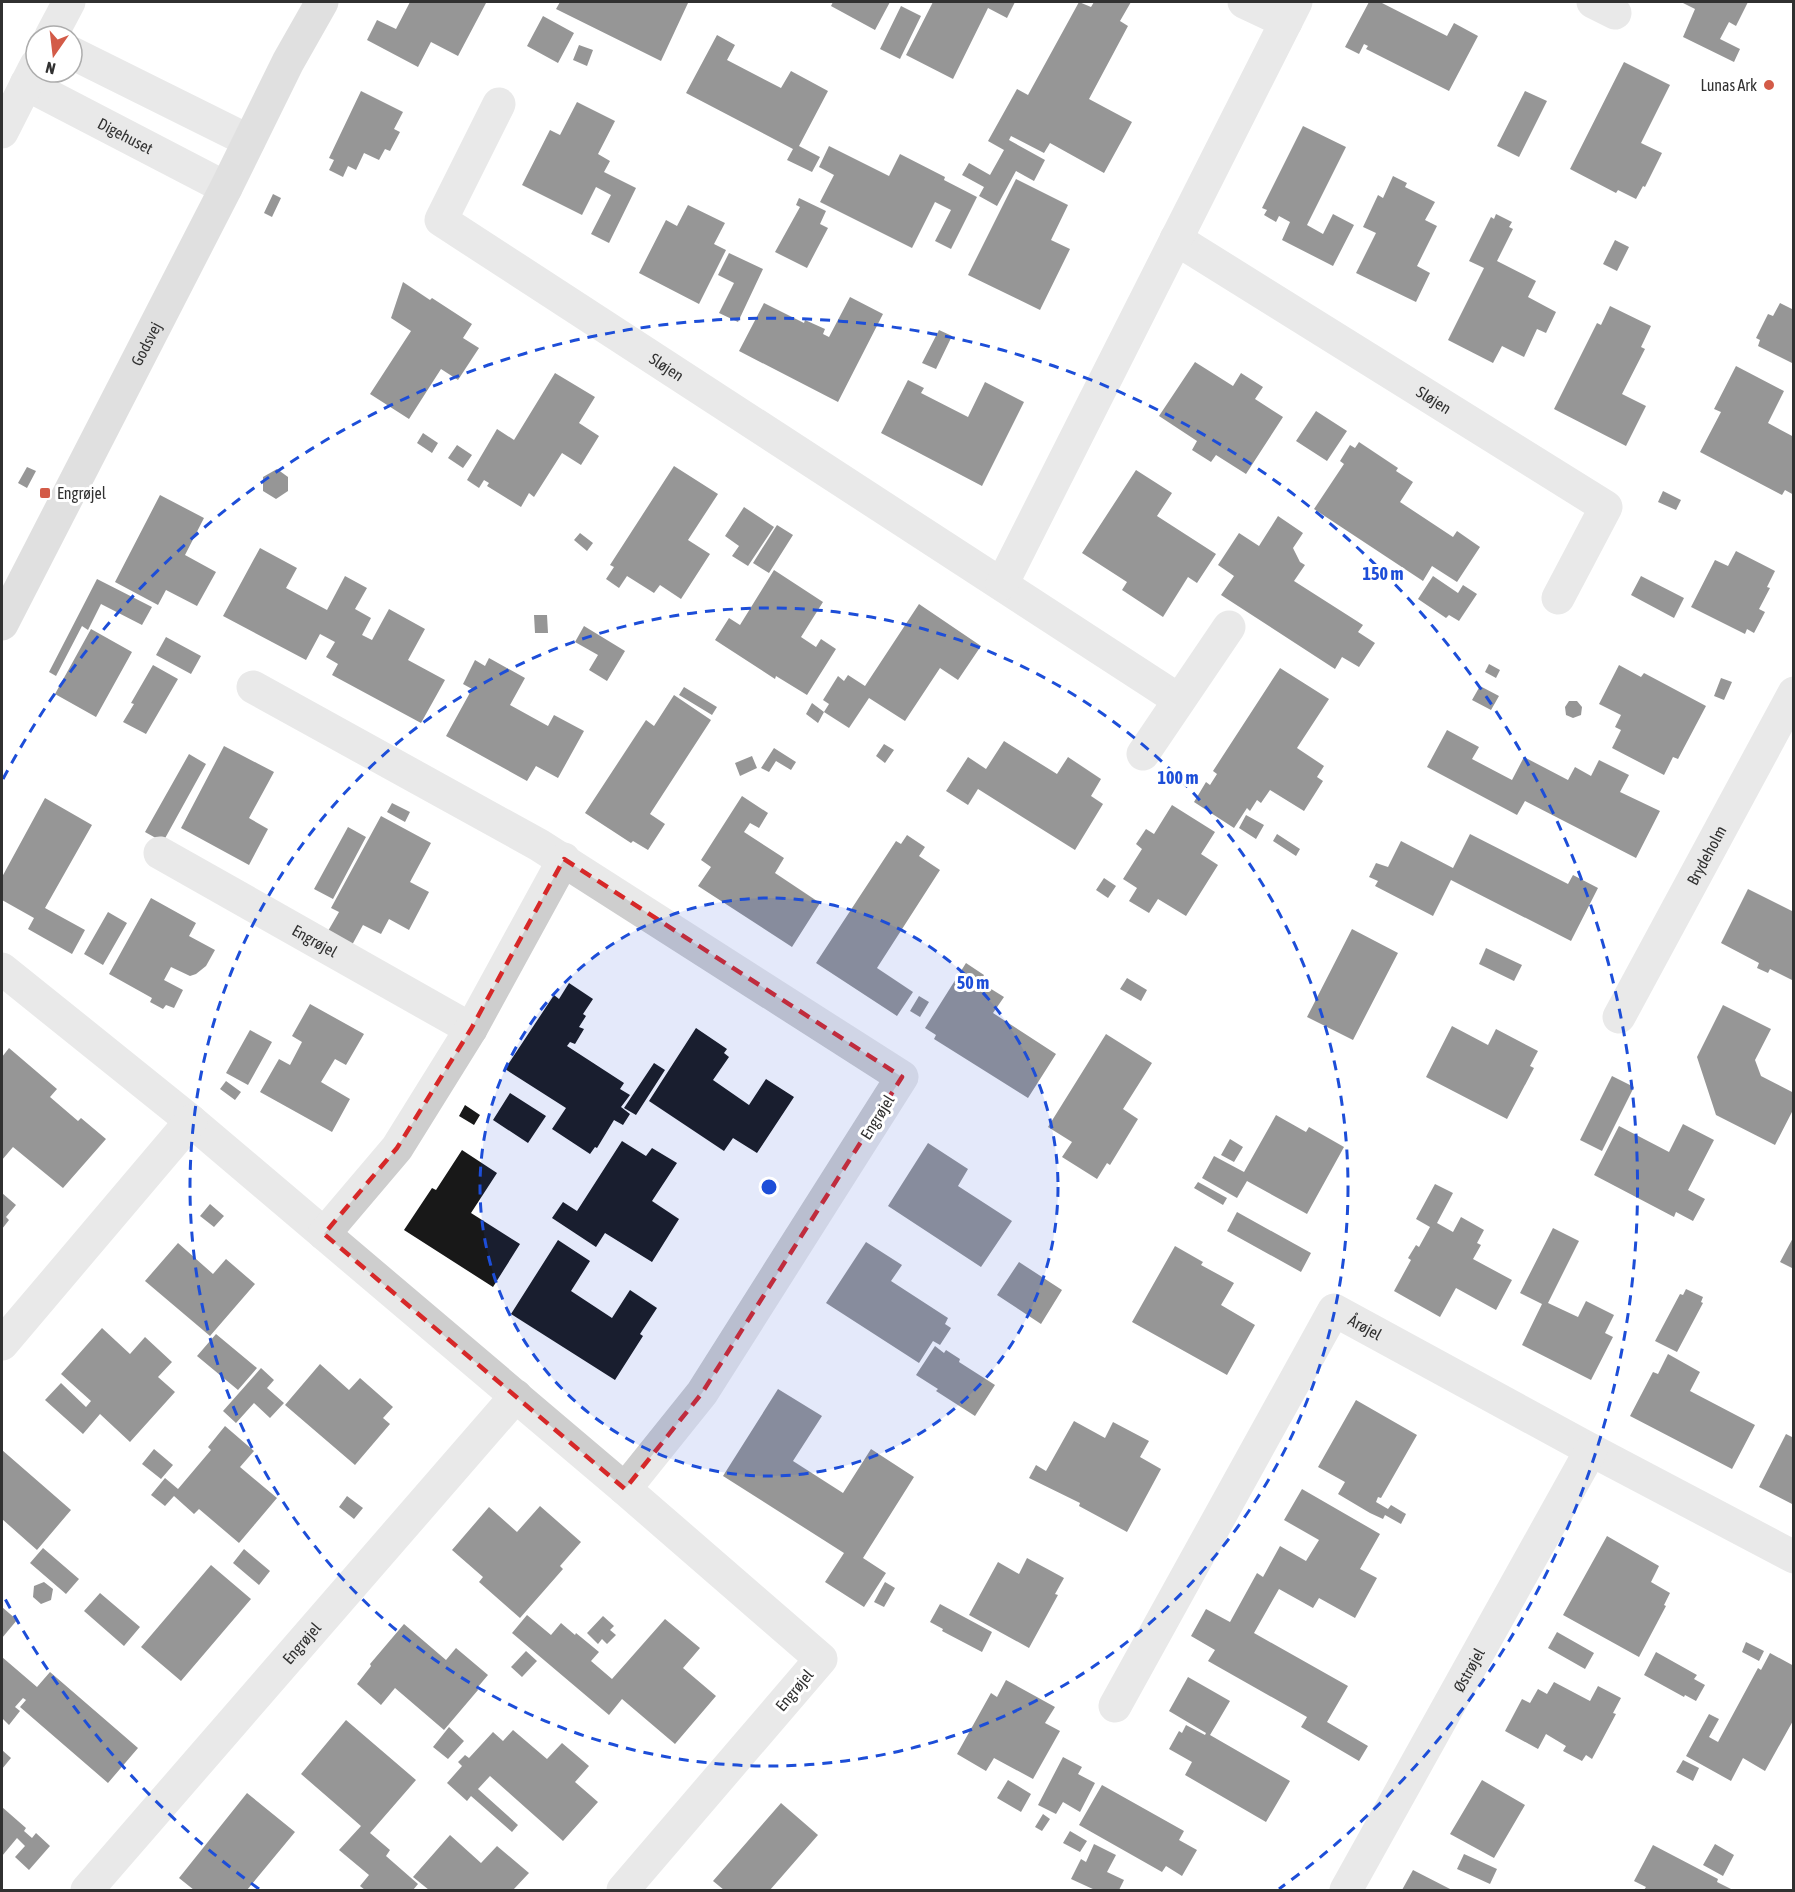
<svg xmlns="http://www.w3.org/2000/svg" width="1795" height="1892" viewBox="0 0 1795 1892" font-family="'Asap Condensed',sans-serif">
<rect width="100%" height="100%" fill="#fff"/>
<!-- building -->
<path fill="#181818" d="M410 2H483L486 3 458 56 431 42 418 67 367 40 377 20 396 29Z
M560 2H685L688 3 661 61 556 9Z
M833 2H890L875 30 831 6Z
M933 2H1015L1007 18 988 8 953 79 906 55Z
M1079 2 1091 7 1094 2H1131L1120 21 1128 26 1089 99 1132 122 1104 173 1050 143 1044 153 1011 136 1009 140 1045 160 1034 181 1016 171 997 206 979 196 984 187 962 175 969 163 990 175 1004 150 988 141 1017 89 1028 95Z
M1369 2H1380L1447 36 1454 23 1478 36 1449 91 1366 49 1368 46 1364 44 1359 54 1345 47Z
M1681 2H1748L1736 26 1729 22 1720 39 1740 49 1734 62 1683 37 1695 9Z
M901 6 921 16 900 59 880 49Z
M543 16 574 33 558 63 527 46Z
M717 35 735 45 727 60 781 88 791 71 828 91 799 146 820 157 812 172 787 160 793 149 686 93Z
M579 45 593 50 587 66 573 60Z
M1624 62 1670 85 1641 143 1662 153 1645 187 1643 186 1636 199 1618 190 1616 193 1570 169Z
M361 91 403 112 394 129 400 132 390 151 385 149 379 160 364 153 356 170 348 166 343 177 329 170 334 160 329 158Z
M1525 91 1547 101 1519 157 1497 146Z
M577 102 615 121 598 154 610 161 604 172 636 188 609 243 591 234 611 195 596 187 582 215 522 185 550 130 560 135Z
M1303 126 1346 147 1307 225 1323 234 1333 214 1354 225 1333 266 1282 240 1290 222 1279 216 1276 222 1264 215 1267 210 1262 208Z
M829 146 889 176 900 154 945 177 944 180 977 197 951 249 935 241 951 210 935 202 912 248 820 202 834 175 819 167Z
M1393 176 1407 183 1405 187 1435 202 1425 220 1437 226 1417 266 1430 273 1416 302 1356 273 1376 233 1363 227 1378 195 1383 198Z
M1016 179 1068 205 1051 240 1070 249 1040 310 968 275Z
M273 194 281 198 272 217 264 213Z
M799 198 826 211 820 224 828 228 807 268 775 252 800 207 796 205Z
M688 205 725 223 714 244 726 250 699 304 639 273 666 220 677 226Z
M1496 214 1512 222 1509 227 1513 229 1497 261 1536 281 1528 297 1556 312 1546 333 1537 329 1524 357 1502 346 1493 363 1448 340 1484 268 1469 261 1491 217 1494 219Z
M1615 240 1629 247 1617 271 1603 264Z
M729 253 763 269 738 322 719 313 734 283 718 275Z
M403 282 430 300 432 298 472 324 463 338 479 348 458 380 441 369 409 419 370 394 411 331 391 318Z
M850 297 883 314 838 402 739 351 764 303 804 323 805 320 825 329 823 334 829 337Z
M1780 303 1794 310V364L1758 346 1760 340 1756 338 1768 314 1773 316Z
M1610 306 1651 326 1641 347 1645 349 1622 394 1646 406 1626 446 1554 409 1597 323 1601 325Z
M939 330 952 336 936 369 922 363Z
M1195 362 1233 386 1241 373 1263 387 1255 399 1283 417 1246 474 1216 455 1211 462 1192 450 1197 441 1159 416Z
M1736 366 1784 391 1768 423 1794 437V495L1785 490 1782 495 1700 452 1721 412 1714 409Z
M555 373 595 397 579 423 599 436 581 465 562 453 534 497 529 493 521 507 487 486 489 483 484 480 479 488 467 480 497 429 514 440Z
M908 380 924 388 921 393 968 417 985 382 1024 402 982 486 881 433Z
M1316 411 1347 431 1327 461 1296 441Z
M423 433 438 443 432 453 417 443Z
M1359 442 1398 468 1396 471 1413 482 1400 502 1453 537 1457 531 1480 547 1457 582 1432 566 1423 581 1314 509 1344 464 1340 461 1350 445 1355 448Z
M457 445 472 455 463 468 448 458Z
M674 466 718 494 688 540 710 554 681 599 660 585 654 593 627 576 619 588 606 579 614 567 610 565Z
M27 467 36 471 27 488 18 483Z
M277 469 288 477V491L276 499 263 491V477Z
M1136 470 1172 493 1157 516 1216 554 1197 583 1188 577 1163 617 1122 590 1127 582 1082 553Z
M1663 491 1681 500 1676 510 1658 502Z
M160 495 204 518 185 555 216 572 197 606 166 590 158 605 115 582Z
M744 507 774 527 748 566 732 556 739 546 725 536Z
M1278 516 1303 533 1293 548 1300 562 1305 565 1294 581 1363 625 1358 632 1375 643 1359 667 1342 657 1335 669 1221 595 1234 576 1218 565 1239 533 1259 546Z
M777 525 793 535 769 573 753 563Z
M580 533 593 543 587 551 574 540Z
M260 548 297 568 286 588 327 610 345 576 367 588 355 609 371 618 362 635 372 640 389 609 425 629 408 660 445 680 421 723 332 675 338 664 326 657 335 642 320 634 306 660 223 616Z
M1736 551 1775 571 1767 587 1770 588 1759 609 1765 612 1754 633 1747 629 1745 634 1691 607 1715 560 1728 566Z
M774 570 823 602 801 637 816 647 821 639 836 649 807 695 776 676 775 679 715 640 729 618 740 625Z
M1433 576 1458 593 1463 585 1477 594 1459 621 1449 615 1446 618 1418 599Z
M1641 576 1684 598 1674 618 1631 595Z
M97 579 152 607 142 625 101 604 88 630 82 626 56 676 49 672Z
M919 604 981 646 958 680 940 668 905 721 869 698 849 728 824 712 818 723 806 714 812 703 824 712 829 704 823 700 838 676 844 681 848 675 865 686Z
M534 615H547L548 633H535Z
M584 626 625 651 607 681 589 670 598 655 575 642Z
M91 629 132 652 96 717 55 694Z
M166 637 201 656 191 674 156 655Z
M489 658 525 678 510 705 548 726 554 715 584 731 558 778 536 766 527 781 446 736 472 689 463 684 475 660 485 666Z
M1489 664 1500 670 1496 678 1485 672Z
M153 665 178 679 146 734 123 722 134 704 131 703Z
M1619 665 1641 677 1644 673 1706 706 1678 759 1673 757 1664 775 1612 748 1621 730 1615 727 1621 715 1599 704Z
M1280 668 1329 699 1297 748 1324 766 1317 777 1323 781 1304 811 1270 790 1261 803 1257 800 1250 811 1247 808 1234 828 1194 802 1206 782 1210 785 1217 774 1213 771Z
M1721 678 1732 682 1724 700 1714 696Z
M1480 686 1499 696 1491 710 1472 700Z
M684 687 717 707 712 715 679 695Z
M674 695 711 720 650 814 665 824 648 850 633 841 631 843 585 813 646 720 654 726Z
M1569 701H1577L1582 707 1581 715 1573 718 1566 715 1565 707Z
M1447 730 1479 747 1472 759 1512 780 1524 757 1568 780 1575 767 1591 776 1599 760 1629 775 1620 792 1660 811 1636 858 1525 801 1517 815 1427 767Z
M1004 741 1057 774 1068 757 1101 779 1091 796 1103 804 1075 850 978 789 968 805 946 791 968 757 986 769Z
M884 744 894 750 885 763 876 756Z
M224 746 274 772 249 818 268 829 249 865 181 828Z
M774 748 796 762 791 770 776 761 769 772 761 768Z
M189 754 206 764 163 842 145 832Z
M752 756 757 768 740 776 735 763Z
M742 796 768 813 759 828 750 823 744 832 784 858 775 873 820 903 792 947 698 886 711 867 701 860Z
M45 798 92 825 45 908 85 930 72 954 28 929 34 918 2 900V877Z
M392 803 410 812 405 822 387 812Z
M1172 805 1215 832 1201 854 1218 865 1186 916 1158 899 1149 913 1129 901 1137 888 1123 879 1142 849 1136 844 1146 829 1154 834Z
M1246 815 1264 825 1256 839 1239 828Z
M381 816 431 843 410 882 429 892 409 930 389 919 381 934 363 925 352 945 328 931 339 912 331 908Z
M348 827 366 837 333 899 314 889Z
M1277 834 1300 849 1296 856 1273 841Z
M1470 834 1568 884 1573 875 1598 888 1571 941 1451 880 1433 916 1375 886 1378 881 1369 877 1376 863 1388 867 1401 841 1453 868Z
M907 835 925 847 919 856 940 870 877 968 913 992 897 1016 816 963 896 841 901 844Z
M1104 878 1116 886 1108 898 1096 890Z
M1748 889 1794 912V981L1770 969 1768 973 1757 968 1759 963 1721 943Z
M151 898 196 923 189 936 215 950 206 966 196 974 190 976 171 967 164 980 183 990 174 1008 166 1005 163 1009 150 1002 152 998 109 974Z
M108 912 127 923 103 965 84 954Z
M1352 929 1398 953 1353 1040 1307 1017Z
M1486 948 1522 965 1514 981 1479 964Z
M966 963 984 975 980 982 1004 997 993 1013 1056 1054 1028 1098 934 1039 936 1035 925 1028Z
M1127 978 1147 990 1141 1001 1120 989Z
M569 983 593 999 583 1014 586 1016 579 1027 584 1029 575 1044 570 1042 567 1046 624 1083 620 1089 630 1095 621 1107 630 1114 623 1125 614 1120 597 1148 595 1147 590 1154 552 1129 566 1108 505 1069 554 995 559 999Z
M919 996 929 1002 920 1017 910 1011Z
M310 1004 364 1034 346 1065 335 1059 321 1082 350 1099 332 1132 260 1092 279 1059 290 1065 302 1042 292 1036Z
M1723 1005 1771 1029 1755 1060 1761 1076 1794 1093V1108L1775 1145 1716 1115 1697 1057Z
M1452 1026 1488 1045 1496 1029 1538 1051 1530 1066 1534 1068 1507 1119 1426 1077Z
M696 1028 727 1049 724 1053 729 1057 713 1080 749 1105 766 1079 794 1097 757 1153 733 1138 724 1151 649 1101Z
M250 1030 272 1042 248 1085 226 1073Z
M1106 1034 1152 1063 1123 1109 1138 1119 1110 1165 1107 1163 1097 1179 1062 1157 1072 1142 1048 1127Z
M9 1048 57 1089 50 1097 78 1121 81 1118 106 1139 63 1188 13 1147 2 1160V1057Z
M654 1063 665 1070 636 1115 624 1108Z
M1612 1076 1634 1087 1602 1151 1580 1140Z
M226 1081 241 1092 235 1100 220 1089Z
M510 1093 546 1116 528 1143 493 1120Z
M465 1105 480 1115 474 1125 459 1116Z
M1276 1115 1306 1132 1309 1127 1344 1147 1307 1214 1247 1181 1237 1198 1202 1178 1214 1156 1244 1172Z
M1683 1124 1714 1140 1688 1190 1705 1199 1693 1221 1676 1212 1674 1217 1594 1175 1619 1126 1669 1152Z
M1230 1139 1243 1147 1234 1162 1221 1155Z
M622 1141 646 1156 652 1148 677 1163 652 1201 679 1219 652 1262 605 1233 596 1247 552 1218 563 1202 577 1211Z
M928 1143 968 1169 958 1186 1012 1221 981 1267 888 1206Z
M462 1150 497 1173 471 1213 520 1244 493 1287 404 1230 432 1188 436 1190Z
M1198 1182 1227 1198 1223 1205 1194 1188Z
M1435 1184 1453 1193 1437 1223 1453 1232 1461 1217 1484 1230 1477 1243 1481 1245 1473 1259 1512 1280 1496 1310 1456 1288 1440 1317 1394 1291 1411 1260 1408 1258 1416 1245 1419 1247 1430 1227 1416 1219Z
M2 1193 16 1205 6 1217 9 1220 2 1229Z
M210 1204 224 1216 214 1227 200 1216Z
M1237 1212 1311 1253 1301 1272 1227 1231Z
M1553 1228 1579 1241 1548 1303 1578 1317 1586 1301 1614 1315 1605 1333 1613 1337 1591 1380 1522 1345 1542 1304 1520 1293Z
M1794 1236V1269L1780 1262Z
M558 1240 590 1261 571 1291 612 1318 630 1290 657 1308 640 1334 643 1336 615 1380 511 1314Z
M866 1242 902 1265 891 1281 948 1318 945 1324 951 1328 940 1345 933 1341 919 1363 826 1303Z
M178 1243 213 1274 226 1259 255 1284 210 1336 145 1281Z
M1175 1246 1203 1262 1201 1265 1234 1283 1221 1305 1255 1325 1227 1375 1132 1322Z
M1019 1262 1062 1290 1041 1324 997 1295Z
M1686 1289 1703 1297 1701 1302 1703 1303 1677 1352 1655 1341 1680 1294 1683 1295Z
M102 1328 130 1354 145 1337 172 1362 158 1377 175 1392 130 1442 100 1414 83 1434 45 1400 61 1383 86 1407 91 1401 61 1374Z
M216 1334 257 1368 238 1390 197 1356Z
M935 1346 944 1353 946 1350 960 1359 959 1362 995 1385 975 1416 936 1391 938 1389 916 1375Z
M1668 1354 1700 1372 1690 1391 1755 1425 1732 1469 1630 1416 1653 1372 1658 1374Z
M320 1364 349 1390 360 1378 393 1407 383 1418 390 1424 355 1465 285 1405Z
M261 1368 274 1380 267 1388 284 1403 270 1418 254 1403 236 1423 223 1411Z
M778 1389 822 1416 793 1461 843 1493 871 1449 914 1477 863 1558 886 1573 864 1607 825 1582 844 1553 723 1476Z
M1356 1400 1417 1435 1381 1498 1378 1497 1376 1502 1388 1509 1391 1505 1406 1514 1401 1524 1385 1515 1383 1519 1370 1513 1338 1494 1345 1482 1318 1467Z
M1074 1421 1105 1438 1113 1422 1149 1441 1140 1457 1161 1469 1127 1532 1079 1506 1080 1503 1029 1478 1036 1465 1046 1471Z
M225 1426 254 1451 240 1467 277 1498 239 1543 199 1509 194 1514 174 1496 165 1506 151 1495 165 1478 178 1489 211 1450 208 1447Z
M1786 1434 1794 1438V1505L1759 1487Z
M154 1449 173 1465 161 1479 142 1464Z
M2 1450 71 1510 37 1550 2 1519Z
M1302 1489 1380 1534 1360 1569 1377 1578 1355 1618 1319 1598 1313 1608 1279 1589 1254 1633 1348 1686 1327 1722 1368 1746 1359 1761 1301 1727 1307 1717 1208 1661 1215 1650 1191 1636 1206 1609 1230 1622 1257 1573 1263 1577 1280 1546 1306 1561 1319 1540 1284 1520Z
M347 1496 363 1508 354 1519 339 1507Z
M540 1506 581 1542 560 1566 563 1569 520 1618 479 1582 483 1577 452 1550 489 1507 517 1532Z
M1607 1536 1659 1566 1651 1582 1670 1593 1664 1605 1666 1606 1639 1657 1563 1615Z
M43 1548 79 1579 66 1594 30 1563Z
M244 1549 270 1571 259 1585 233 1563Z
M1027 1558 1064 1578 1055 1594 1058 1595 1029 1648 969 1615 998 1562 1019 1574Z
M211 1565 251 1599 181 1681 141 1647Z
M44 1582 53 1589 51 1600 41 1604 33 1597 34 1586Z
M885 1582 895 1588 884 1607 874 1602Z
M100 1593 140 1627 124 1646 84 1611Z
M940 1604 992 1632 982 1652 942 1631 943 1629 930 1622Z
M2 1607 17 1620 2 1638Z
M527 1615 551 1635 561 1623 575 1635 576 1633 599 1652 591 1661 612 1679 665 1619 700 1648 683 1668 716 1696 675 1744 622 1699 609 1715 512 1633Z
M603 1616 614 1626 610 1630 616 1635 607 1644 602 1639 598 1644 587 1633Z
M404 1624 446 1660 456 1648 488 1675 477 1688 478 1690 444 1730 395 1688 381 1705 357 1684 371 1666 370 1664Z
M1557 1632 1594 1653 1585 1669 1548 1648Z
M1746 1642 1764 1651 1759 1661 1742 1652Z
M526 1651 537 1661 522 1677 511 1667Z
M1656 1652 1697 1675 1694 1679 1705 1685 1696 1701 1685 1695 1684 1697 1644 1675Z
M1770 1653 1794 1666V1719L1765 1771 1743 1758 1731 1781 1686 1756 1709 1714 1719 1719 1709 1737 1718 1742 1758 1668 1761 1670Z
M2 1657 37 1687 50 1672 138 1748 108 1783 20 1707 26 1700 23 1698 15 1707 20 1711 9 1725 2 1718Z
M1188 1677 1230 1701 1210 1735 1290 1781 1266 1822 1185 1775 1192 1762 1169 1749 1179 1731 1182 1733 1186 1725 1205 1735 1206 1733 1169 1711Z
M1006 1680 1055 1707 1045 1723 1060 1731 1033 1779 994 1758 986 1771 957 1754 991 1693 997 1697Z
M1554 1682 1590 1701 1598 1686 1621 1698 1613 1713 1616 1714 1592 1759 1586 1755 1582 1761 1563 1751 1566 1746 1546 1734 1538 1749 1505 1731 1522 1699 1530 1703 1538 1689 1547 1694Z
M346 1720 416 1780 370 1833 390 1850 386 1856 418 1884 413 1890H365L360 1886 369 1875 339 1850 361 1826 301 1774Z
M449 1727 464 1741 448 1759 433 1747Z
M513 1730 547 1759 562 1743 589 1766 575 1782 598 1802 563 1841 490 1776 478 1789 518 1825 512 1832 471 1796 467 1801 447 1783 462 1766 458 1762 465 1755 469 1758 493 1732 503 1741Z
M2 1750 11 1758 2 1769Z
M1063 1757 1082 1767 1078 1774 1095 1783 1080 1812 1063 1802 1056 1814 1038 1805Z
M1683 1760 1699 1768 1693 1781 1676 1772Z
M1008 1780 1031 1794 1021 1812 997 1798Z
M1482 1780 1525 1805 1494 1858 1450 1834Z
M1102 1785 1184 1831 1179 1840 1197 1850 1182 1876 1166 1866 1162 1872 1079 1825Z
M247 1793 295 1832 247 1890H194L179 1878Z
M781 1803 818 1835 770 1890H724L713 1881Z
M2 1807 26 1828 24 1831 32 1838 36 1833 50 1846 29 1870 15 1857 25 1846 17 1838 2 1856Z
M1043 1814 1050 1819 1042 1831 1035 1827Z
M1070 1831 1087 1841 1080 1852 1063 1843Z
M450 1835 481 1863 497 1846 529 1873 513 1890H429L413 1877Z
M1094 1844 1116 1855 1107 1872 1124 1880 1119 1890H1095L1071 1879 1081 1859 1086 1862Z
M1715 1844 1734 1855 1723 1876 1703 1865Z
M1653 1845 1718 1879 1717 1882 1733 1890H1644L1646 1887 1634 1881Z
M1464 1854 1497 1869 1490 1884 1457 1869Z
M1413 1870 1452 1890H1402Z"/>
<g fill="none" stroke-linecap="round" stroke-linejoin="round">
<!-- street -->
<g stroke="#cecece" stroke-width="33">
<path d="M1244 2 1286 22"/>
<path d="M1593 2 1615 13"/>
<path d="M51 36 69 2"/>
<path d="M72 53 249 141"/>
<path id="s1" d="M26 84 226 188"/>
<path id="s2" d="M499 104 441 220 1179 700"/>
<path d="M2 132 36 65"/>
<path id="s3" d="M1176 239 1606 507 1558 598"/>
<path d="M1002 584 1296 2"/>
<path d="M253 687 539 845 902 1077 702 1393 625 1489"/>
<path d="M1143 754 1229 627"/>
<path id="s4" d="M160 853 471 1029"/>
<path d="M2 969 191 1121 625 1489 821 1659 623 1890"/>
<path id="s5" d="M1619 1017 1794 693"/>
<path d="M324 1234 397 1148 471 1029 564 859"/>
<path d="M2 1344 191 1121"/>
<path id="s6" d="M1115 1706 1334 1310 1591 1450 1794 1557"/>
<path id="s7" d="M87 1890 516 1396"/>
<path id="s8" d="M1346 1890 1591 1450"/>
</g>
<!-- secondary -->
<path stroke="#bbb" stroke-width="33" id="s9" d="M2 624 226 188 288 62 322 2"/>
</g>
<!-- marked area -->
<path d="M0 0H1795V1892H0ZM564 859 902 1077 702 1393 625 1489 324 1234 397 1148 471 1029Z" fill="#fff" fill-opacity=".55" fill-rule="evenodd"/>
<path fill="none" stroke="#d62828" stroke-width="4.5" stroke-dasharray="12 8" stroke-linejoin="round" d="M564 859 902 1077 702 1393 625 1489 324 1234 397 1148 471 1029Z"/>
<!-- distance rings -->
<circle cx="769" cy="1187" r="289" fill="#1d4ed8" fill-opacity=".12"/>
<g fill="none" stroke="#1d4ed8" stroke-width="3" stroke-dasharray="10 8">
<circle cx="769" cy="1187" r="289"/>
<circle cx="769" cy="1187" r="579"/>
<path d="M259 1889A868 868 0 0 1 3 1595M3 779A868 868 0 1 1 1279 1889"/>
</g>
<!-- markers -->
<g fill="#d35b48" stroke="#fff" stroke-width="2">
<circle cx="1769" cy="85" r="6"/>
<rect x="39" y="487" width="12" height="12" rx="3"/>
</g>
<g text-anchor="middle" stroke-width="6" stroke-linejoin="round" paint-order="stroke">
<!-- poi labels -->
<g font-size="16" fill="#313131" stroke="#fff" text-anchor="end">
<text x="1757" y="91">Lunas Ark</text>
<text x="57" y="499" text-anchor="start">Engrøjel</text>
</g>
<!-- street labels -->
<g font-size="16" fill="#313131" stroke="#fff">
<text dy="6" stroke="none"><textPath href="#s1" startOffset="112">Digehuset</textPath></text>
<text dy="6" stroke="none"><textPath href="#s9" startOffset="315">Godsvej</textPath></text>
<text dy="6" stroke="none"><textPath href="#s2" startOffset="399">Sløjen</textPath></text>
<text dy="6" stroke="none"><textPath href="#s3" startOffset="304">Sløjen</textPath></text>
<text dy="6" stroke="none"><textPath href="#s5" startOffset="184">Brydeholm</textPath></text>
<text dy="6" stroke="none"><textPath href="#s4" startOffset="178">Engrøjel</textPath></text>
<text transform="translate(877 1117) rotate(-58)" y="6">Engrøjel</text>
<text dy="6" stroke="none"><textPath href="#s6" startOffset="488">Årøjel</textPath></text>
<text dy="6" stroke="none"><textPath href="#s7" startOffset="327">Engrøjel</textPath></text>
<text dy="6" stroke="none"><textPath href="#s8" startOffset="252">Østrøjel</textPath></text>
<text transform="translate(794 1690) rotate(-50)" y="6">Engrøjel</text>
</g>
</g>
<circle cx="769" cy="1187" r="9" fill="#1d4ed8" stroke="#fff" stroke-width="3"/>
<g font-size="18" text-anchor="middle" font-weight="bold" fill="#1d4ed8" stroke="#fff" stroke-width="6" stroke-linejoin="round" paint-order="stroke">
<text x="1383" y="580">150 m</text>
<text x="1178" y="784">100 m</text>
<text x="973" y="989">50 m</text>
</g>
<!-- border -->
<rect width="1795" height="1892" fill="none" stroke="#313131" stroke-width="6"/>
<!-- north arrow -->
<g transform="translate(54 54) rotate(194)"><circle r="28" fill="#ffffff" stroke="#adadad" stroke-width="1.5"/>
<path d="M0-4.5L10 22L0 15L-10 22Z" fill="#d35b48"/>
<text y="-9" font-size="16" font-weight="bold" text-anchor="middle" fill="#313131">N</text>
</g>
</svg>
